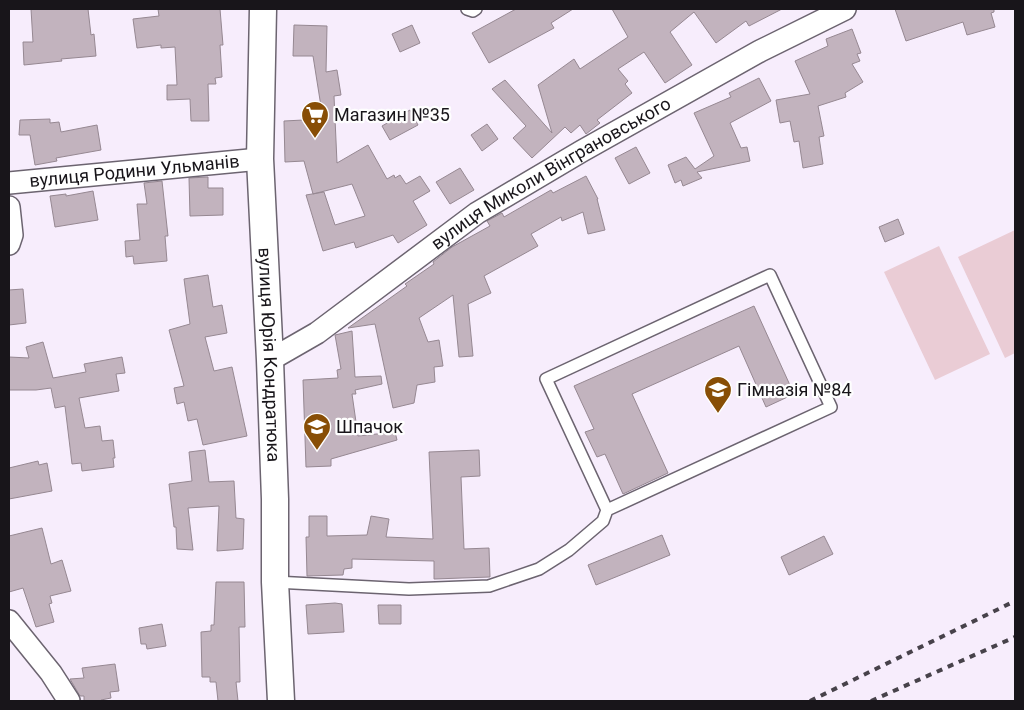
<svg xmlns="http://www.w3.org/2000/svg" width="1024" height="710" viewBox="0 0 1024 710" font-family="Roboto,sans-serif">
<rect width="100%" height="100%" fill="#f7edfc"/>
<!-- green -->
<path fill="#eaccd5" d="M1015 230V353L1005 358 958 257Z
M939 246 990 354 935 380 884 272Z"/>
<!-- building -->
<path fill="#c2b3be" stroke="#968892" d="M31 9H88L91 35 94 34 96 56 61 59 62 61 24 65 23 42H33Z
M158 9H220L223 45H220L222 77 215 78 216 84H208L209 121H191L190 99 167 100V85H177L175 47 161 48V45L137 48 133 19 159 16Z
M516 9H573L551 23 554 28 489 63 472 33Z
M612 9H782L749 26 746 21 716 43 694 12 670 32 692 65 665 83 644 52 618 69 628 81 625 84 632 93 597 120 600 123 586 134 580 125 571 133 565 127 532 158 513 138 526 126 492 89 505 80 552 133 538 85 574 59 580 69 628 37Z
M895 9H994V12L991 13 995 27 967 35 963 22 906 41Z
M294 25 327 26 326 72 337 70 341 95 334 96 337 163 368 145 387 179 394 175 395 178 400 175 406 184 420 176 430 191 413 201 427 225 398 243 393 235 356 248 354 242 323 251 306 195 324 192 335 225 365 216 352 184 313 194 304 161 285 162 284 121 323 119 313 56H293Z
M412 25 420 43 400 52 392 34Z
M852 29 861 53 857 54 860 61 852 64 863 82 845 93 846 97 818 106 824 136 819 137 823 164 803 168 799 141 794 142 790 121 780 123 776 100 810 94 795 61 828 46 826 39Z
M759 78 771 101 730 123 741 148 747 147 750 161 697 172 702 178 683 186 681 180 675 183 668 165 686 157 695 169 714 156 694 113 731 97 729 93Z
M410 110 418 125 390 140 382 126Z
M50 119V123L59 122 61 132 97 125 101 150 56 158 57 161 35 165 30 135H19L20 120Z
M487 124 498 139 482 151 471 135Z
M636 147 650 173 629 184 615 158Z
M460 168 474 190 450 204 436 182Z
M586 176 598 199H597L605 230 588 234 583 212 562 221 561 217 531 234 538 246 484 276 491 293 468 304 473 356 459 357 453 295 419 318 428 342 439 340 443 366 434 367 435 382 417 385 414 403 393 408 375 324 348 328 407 286 405 284 434 264 433 262 452 247 490 226 487 221 502 213 504 217 551 190 553 193Z
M208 177V188H223V215L190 216 189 178Z
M162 181 168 236H165L167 261 134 264 133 256 126 257 125 241 140 240 137 204H147L144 183Z
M93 191 98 220 55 227 50 196 66 194V196Z
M898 219 904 234 885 242 879 227Z
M208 275 213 307 222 305 227 333 205 337 214 371 232 367 247 436 203 445 197 419 188 421 184 402 177 404 174 388 184 386 169 330 190 324 184 279Z
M23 289 26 323 9 325V290Z
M754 306 794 394 766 407 739 346 632 394 668 473 623 494 605 454 597 457 585 432 594 429 574 386Z
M352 331 355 377 381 376 382 384 355 390 356 394H352L358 436 395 432 397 440 331 459V466L306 467 303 380 338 378 337 370 341 369 335 335Z
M43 342 53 378 86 372 84 364 122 357 125 373 116 374 119 391 79 398 85 428 100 426 102 441 113 440 115 458H113L114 467 82 471 81 463 72 464 65 406 55 408 51 388 36 390H9V357L29 358 26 347Z
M205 450 209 482 234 481 236 518 244 519 243 549 217 551 219 506 188 508 193 550 177 549 176 527H174L169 484 192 481 189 452Z
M479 450 480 476 461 477 464 549 489 548 490 577 434 579V561L352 559V568L344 569 343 575 307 576 306 537H309V516H327V536L367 535 371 516 389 519 386 537 433 539 429 452Z
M38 461 39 465 47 463 52 491 9 499V468Z
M42 528 51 564 62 560 71 591 50 596 52 603 49 604 54 622 36 627 23 588 9 592V536Z
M662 535 670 555 596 585 588 565Z
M824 536 833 554 789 575 781 557Z
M216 582H244L245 627H239L240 682H236L238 701H218L216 682H210V677H202L201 632 211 631V625H214Z
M335 603 342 604 344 632 308 634 306 605Z
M378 605H401V624H379Z
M162 624 166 646 147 649 146 644H141L139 628Z
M115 664 119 691 110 692 111 698 101 700V701H84V696H80L70 679 84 678 82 668Z"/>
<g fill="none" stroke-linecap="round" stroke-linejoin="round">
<defs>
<path id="service" d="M467 9 473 11 476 9
M275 582 409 589 489 586 539 569 569 550 603 521 607 510 546 379 770 275 831 407 607 510"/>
<g id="minor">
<path id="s1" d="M9 183 260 159"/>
<path d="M9 207 12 235 9 244"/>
<path id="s2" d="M270 360 317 333 477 213 582 151 760 51 845 9"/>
<path d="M9 621 51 673 69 701"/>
</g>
<g id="tertiary">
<path id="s3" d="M263 9 260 159 270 360 275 499V582L281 701"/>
</g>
</defs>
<!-- service casing -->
<use href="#service" stroke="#6c6470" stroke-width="14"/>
<!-- minor casing -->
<use href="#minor" stroke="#6c6470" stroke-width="24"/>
<!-- tertiary casing -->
<use href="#tertiary" stroke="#6c6470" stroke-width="29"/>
<!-- service -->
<use href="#service" stroke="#fff" stroke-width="11"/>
<!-- minor -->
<use href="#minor" stroke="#fff" stroke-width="21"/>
<!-- tertiary -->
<use href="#tertiary" stroke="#fff" stroke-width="26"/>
<!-- rail -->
<path stroke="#47424a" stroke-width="4" stroke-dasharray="6 6" stroke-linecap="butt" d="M810 701 1015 601
M871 701 1015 637"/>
</g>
<!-- icons -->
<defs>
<symbol id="supermarket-pin" viewBox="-11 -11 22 30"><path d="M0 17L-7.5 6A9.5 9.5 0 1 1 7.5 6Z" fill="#884e06" stroke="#fefefe"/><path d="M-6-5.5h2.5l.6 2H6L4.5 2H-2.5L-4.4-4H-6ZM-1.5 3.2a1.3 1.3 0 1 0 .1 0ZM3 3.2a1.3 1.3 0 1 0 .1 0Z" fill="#fff"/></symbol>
<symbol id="school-pin" viewBox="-11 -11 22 30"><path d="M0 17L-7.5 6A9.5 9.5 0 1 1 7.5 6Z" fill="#884e06" stroke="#fefefe"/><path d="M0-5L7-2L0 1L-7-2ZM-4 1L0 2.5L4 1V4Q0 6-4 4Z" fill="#fff"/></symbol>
</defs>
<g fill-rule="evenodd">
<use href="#supermarket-pin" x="299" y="99" width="32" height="43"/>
<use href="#school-pin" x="702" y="374" width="32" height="43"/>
<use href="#school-pin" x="301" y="411" width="32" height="43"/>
</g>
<g text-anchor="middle" stroke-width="4.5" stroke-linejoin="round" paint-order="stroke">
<!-- poi labels -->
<g font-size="18" fill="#18151a" stroke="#fefefe" text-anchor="start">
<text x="334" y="121">Магазин №35</text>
<text x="737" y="396">Гімназія №84</text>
<text x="336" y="433">Шпачок</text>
</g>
<!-- street labels -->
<g font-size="18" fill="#18151a" stroke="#fefefe">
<text dy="6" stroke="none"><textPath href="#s1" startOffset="126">вулиця Родини Ульманів</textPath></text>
<text dy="6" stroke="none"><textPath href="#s2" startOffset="338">вулиця Миколи Вінграновського</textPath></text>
<text dy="6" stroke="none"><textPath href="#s3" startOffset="346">вулиця Юрія Кондратюка</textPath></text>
</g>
</g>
<!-- border -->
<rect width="1024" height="710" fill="none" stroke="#18151a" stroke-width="20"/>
</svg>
